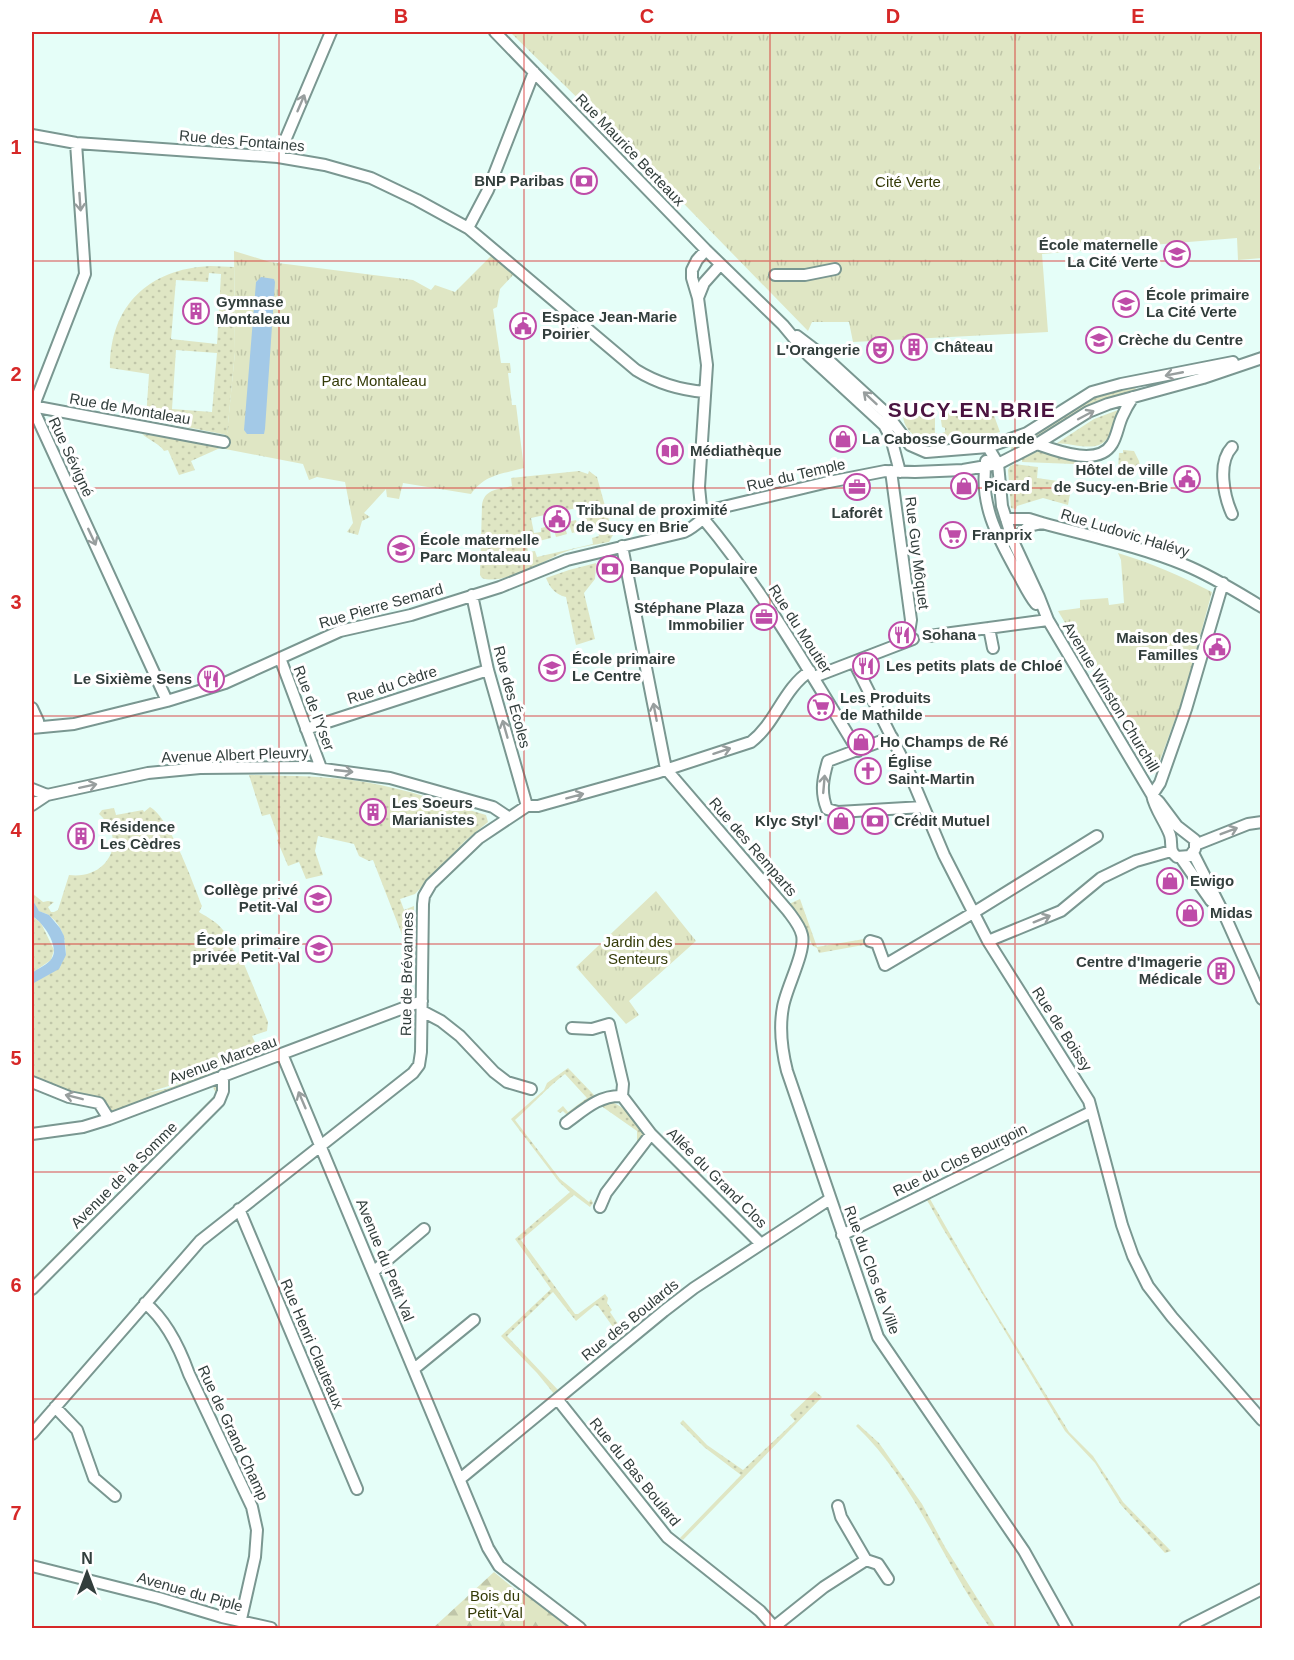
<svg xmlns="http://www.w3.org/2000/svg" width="1294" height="1660" viewBox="0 0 1294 1660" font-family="Helvetica,sans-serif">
<defs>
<pattern id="grass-dots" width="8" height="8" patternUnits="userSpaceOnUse" patternTransform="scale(1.5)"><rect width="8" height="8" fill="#dfe6c4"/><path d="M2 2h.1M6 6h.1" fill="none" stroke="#c0c6a9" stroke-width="1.8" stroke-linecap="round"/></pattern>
<pattern id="forest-firs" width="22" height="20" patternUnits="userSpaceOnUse" patternTransform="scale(1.5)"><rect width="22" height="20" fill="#dfe6c4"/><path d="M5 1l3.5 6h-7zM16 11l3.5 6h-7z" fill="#c0c6a9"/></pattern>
<pattern id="park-tufts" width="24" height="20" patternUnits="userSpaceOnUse" patternTransform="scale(1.5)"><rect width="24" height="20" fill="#dfe6c4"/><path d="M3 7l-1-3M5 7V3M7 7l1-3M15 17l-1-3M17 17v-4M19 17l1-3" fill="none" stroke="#c0c6a9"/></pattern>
</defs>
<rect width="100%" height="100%" fill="#e5fef8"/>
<!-- grass -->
<path fill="url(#grass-dots)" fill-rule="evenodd" d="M210 266 234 267 235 352 227 435 146 419 149 374 110 368C110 306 148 269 210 266ZM209 273 221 274 217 344 171 339 176 280 208 282ZM176 350 217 353 212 412 172 409Z
M1135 384 1136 392 1073 416 1012 452 1011 448C1045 432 1074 407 1108 391 1116 387 1126 386 1135 384Z
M992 410 1000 432 976 438 943 441 942 433 945 432V428L942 427 940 414Z
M1118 410C1108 440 1109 451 1073 445 1066 444 1061 442 1054 445L1094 419Z
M935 415V433H937V441C921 441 906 435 903 417Z
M142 434 222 445 220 448 191 461 195 470 179 475 168 450 164 451C160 444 149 440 142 434Z
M1040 450 1079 458 1080 463 1074 464 1022 462V459Z
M1123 450 1134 451 1139 461 1141 472 1118 469 1119 453H1123Z
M1015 464 1038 467 1037 478 1072 483 1068 505 1043 498 1017 506 1016 509 1011 508 1008 470 1010 466Z
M579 471 588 474 589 471 597 477 613 535 609 542C594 545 576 547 562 553 544 561 503 586 482 578L480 575 482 505C484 489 499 489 512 486L511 478ZM581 507 584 522 577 523 576 520 541 528V532L534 533 531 518ZM570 527 572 533 597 527 599 536 592 538 593 544 537 557 535 551 528 552 527 544 551 538 550 531 554 530 556 537 567 534 565 528Z
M596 563 595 579 584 593 595 639 576 645 566 597C556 595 550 588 546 578L569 570Z
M249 775C288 776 327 776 365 782 406 789 446 803 486 815L488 822 465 841 415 894 400 899 404 910 414 906 413 963 373 860 369 861 359 856 354 844 318 836 315 851 323 875 306 879 299 862 288 866 277 840 279 839 270 814 262 816Z
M150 807C170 818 193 883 202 906L199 912C207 917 217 922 223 930 231 941 233 955 244 964L268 1022 267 1031 252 1036 259 1051 182 1082 146 1093 166 1089 260 1054V1056L109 1113 98 1100 99 1097 97 1100 74 1096 32 1078V984L66 955C66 940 62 924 48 915 46 913 42 913 39 911 35 907 32 898 32 893L43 902 48 901 54 902 48 907 51 912H54L58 910 69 875C107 880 129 841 99 814L102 810 114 808 116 815 143 810 144 812Z
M800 899 817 947 864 939 869 944 819 953 817 948 813 946C809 940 809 934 806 928 802 918 796 912 789 904Z
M32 916 41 923 54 950 51 960 32 973Z
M568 1068 594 1095 591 1101 588 1100 567 1115 563 1111 560 1113 557 1111 563 1106 568 1112 587 1098 565 1074C548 1087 532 1105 515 1120L560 1179 589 1202 591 1199 593 1203 590 1207 574 1195 521 1240 575 1314H578L605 1294 608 1298 607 1303 612 1310 610 1312 626 1336 620 1341 618 1334 598 1306 595 1305 576 1321 553 1292 507 1336 559 1391 555 1395 537 1373 501 1336 551 1289 515 1239 570 1192 559 1182 511 1119 544 1090 547 1083Z
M212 1084 219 1086 218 1095 32 1283V1279L216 1094Z
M608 1101C625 1105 635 1121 645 1134L630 1153 637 1142V1131L597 1103Z
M930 1199 985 1295 1069 1432 1093 1456 1123 1502 1171 1551 1165 1553 1121 1505 1095 1463 1065 1431 942 1227 927 1200Z
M815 1391 822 1397 683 1540 680 1538 741 1475 704 1447 680 1423 683 1420 707 1445 743 1470 795 1421 790 1415Z
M858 1424 879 1443 922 1504 945 1547 996 1628H990C943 1563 915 1482 856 1426Z"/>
<!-- forest -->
<path fill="url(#forest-firs)" d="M494 1572 522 1595 528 1588 580 1628H433Z"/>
<!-- park -->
<path fill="url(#park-tufts)" d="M510 32H1262V151L1259 169 1262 170V258L1238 260 1237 238 1042 254 1048 332 853 342 849 322H812L808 331 649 168Z
M234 251 270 262 413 280 431 290 435 285 455 292 492 255 514 274 500 289 497 307 493 309 501 363H510L511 373H508L512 405H516L524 468C502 474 485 474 471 494L403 483 399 499 387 497 386 489 364 513 370 517 362 521 358 535 347 532 353 523 345 482 317 477 309 480 303 464 220 448 225 434H227L235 352Z
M1118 553C1151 563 1181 576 1212 592L1184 695 1155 774 1058 611 1080 608V600L1108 598 1109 605 1124 603 1121 560Z
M656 891 696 941 629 1001 639 1015 626 1024 576 967Z"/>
<!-- water -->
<path fill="#a3c9e7" d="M261 277 274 279 275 282 265 429 264 434H247L244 430 256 282Z
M32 899 39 911 49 915 60 928 64 936 66 955 59 969 32 984V973C38 968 48 965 52 958 60 946 42 921 32 916Z"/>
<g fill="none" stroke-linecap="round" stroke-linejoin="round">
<defs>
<path id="minor" d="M495 32 706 250 783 325 808 355 884 425 891 438 900 472
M32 135 76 143 278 157 325 165 371 178 417 200 468 228 636 370C657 383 680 390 705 392
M76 143 85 274 36 400 35 413 167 701
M278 157 331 32
M468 228 488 190 534 72
M775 275H805L835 269
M698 298 704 283 720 265
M797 336 826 358 886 413 910 445 926 452 988 447 1027 433 1092 392 1121 384 1233 362
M32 406 224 442
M1037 444C1057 451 1098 467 1112 444 1117 436 1118 426 1122 417 1125 410 1129 403 1133 397
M988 447 998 464 1002 506 1013 541 1039 597 1048 620 1152 795C1155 810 1165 821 1170 835 1173 845 1168 850 1177 857L1190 856 1195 849V840L1177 826 1159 802 1152 795
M1232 447C1217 463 1224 496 1232 514
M986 461C979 504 997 536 1017 572 1023 582 1028 594 1036 604
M891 471 911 620 908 639
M702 517C763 590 809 671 858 751
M702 517 699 487 707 365 698 298 692 278V270L697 260 706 250
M1006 519H1029L1042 523 1029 526 1013 541
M1042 523C1089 536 1139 546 1185 565 1212 576 1237 592 1262 607
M622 546 666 769 788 911C794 919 800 926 802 935 806 952 786 988 783 1007 779 1028 782 1051 787 1071L878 1337 1024 1551 1067 1628
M472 595 488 670 527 806
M989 628 993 648
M929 636 1048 620
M280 658 321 768
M854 662 909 772 944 855 988 941 1089 1101 1122 1225 1133 1256 1148 1286 1172 1317 1262 1420
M814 677 913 639
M32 708 38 721 39 727
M32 728 74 724 167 701 225 683 340 631 411 615 500 587 567 560 684 532C697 526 704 516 715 509L824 483 885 471 915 472 963 470 998 464 1037 444 1088 412 1108 404 1203 378 1262 358
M306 729 488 670
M892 737 828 761C823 778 820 792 827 809L838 812 923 807
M32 789 47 795 148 773 200 768 309 767 390 778 493 807 508 817
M1152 795 1160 783 1186 709 1223 583
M32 805 47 795
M1195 845 1248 824 1262 822
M1193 853 1225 916 1262 999
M1181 858 1211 901
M870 941 877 943 885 965 973 913 1097 836
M988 941 1061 911 1101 878 1136 861 1171 851
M422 1011 441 1021 460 1036 494 1072 507 1082 531 1089
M572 1028 592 1029 609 1024 623 1084 622 1096 651 1134 761 1244
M282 1054 488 1548 499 1566 580 1628
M32 1082 69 1097 99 1103 109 1119
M566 1123C584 1110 599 1095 622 1096
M32 1134 83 1127 109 1119 422 1001
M600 1207 606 1193 651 1134
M239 1209 357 1489
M842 1235 1091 1112
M373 1272 424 1229
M32 1289 219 1101 223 1091V1075
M145 1303C166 1320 180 1349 189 1374L252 1507 257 1530 255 1557 239 1628
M414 1369 474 1320
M558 1400 667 1537 760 1611 775 1628
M55 1407 77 1430 94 1478 115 1496
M32 1434 200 1241 413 1073 419 1065 421 1052 423 904 424 896 431 884 479 838 527 806H538L656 773 751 742C776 723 783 689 810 671
M460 1479 664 1311 694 1288 830 1199
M838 1506 841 1517 866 1560 878 1564 888 1579
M32 1566 159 1598 222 1617 271 1628
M774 1627 824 1587 866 1560
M1185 1628 1262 1589"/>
</defs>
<!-- minor casing -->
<use href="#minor" stroke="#7a9791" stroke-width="14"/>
<!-- minor -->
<use href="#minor" stroke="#fff" stroke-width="10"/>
</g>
<!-- one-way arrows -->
<defs><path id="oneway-shaft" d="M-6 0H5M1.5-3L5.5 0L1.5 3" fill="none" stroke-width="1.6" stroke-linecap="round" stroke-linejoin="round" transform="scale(1.5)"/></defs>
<g stroke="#989e9e">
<use href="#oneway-shaft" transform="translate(301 103) rotate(-67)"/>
<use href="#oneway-shaft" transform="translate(80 202) rotate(86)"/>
<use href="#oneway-shaft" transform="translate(1174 374) rotate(169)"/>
<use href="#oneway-shaft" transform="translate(870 398) rotate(-137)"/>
<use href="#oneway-shaft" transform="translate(1086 415) rotate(-28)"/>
<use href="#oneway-shaft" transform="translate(92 537) rotate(65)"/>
<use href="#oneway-shaft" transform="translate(655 712) rotate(-101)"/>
<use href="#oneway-shaft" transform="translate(505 729) rotate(-106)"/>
<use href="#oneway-shaft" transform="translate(722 751) rotate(-18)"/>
<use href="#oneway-shaft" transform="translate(344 771) rotate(6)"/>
<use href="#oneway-shaft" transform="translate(824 784) rotate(-85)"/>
<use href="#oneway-shaft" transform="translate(88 786) rotate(-12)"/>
<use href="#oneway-shaft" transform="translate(575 796) rotate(-15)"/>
<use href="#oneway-shaft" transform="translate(1229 831) rotate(-21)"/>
<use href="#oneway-shaft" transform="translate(1042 919) rotate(-22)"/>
<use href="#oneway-shaft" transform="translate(74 1097) rotate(-166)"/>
<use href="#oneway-shaft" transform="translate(302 1100) rotate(-113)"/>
</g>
<!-- grid -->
<path fill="none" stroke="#d62828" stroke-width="1.5" stroke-opacity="0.55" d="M279 32V1628M524 32V1628M770 32V1628M1015 32V1628M32 261H1262M32 488H1262M32 716H1262M32 944H1262M32 1172H1262M32 1399H1262"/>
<!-- icons -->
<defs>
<symbol id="bank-ring" viewBox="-11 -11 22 22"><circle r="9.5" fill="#fff" stroke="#be4ca8" stroke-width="1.5"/><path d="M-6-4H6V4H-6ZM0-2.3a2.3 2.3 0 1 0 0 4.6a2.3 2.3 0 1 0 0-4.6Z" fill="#be4ca8"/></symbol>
<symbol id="school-ring" viewBox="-11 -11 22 22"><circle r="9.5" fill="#fff" stroke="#be4ca8" stroke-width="1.5"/><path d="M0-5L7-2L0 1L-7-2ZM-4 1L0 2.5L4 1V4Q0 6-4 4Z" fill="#be4ca8"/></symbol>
<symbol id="building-ring" viewBox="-11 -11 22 22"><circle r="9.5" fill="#fff" stroke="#be4ca8" stroke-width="1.5"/><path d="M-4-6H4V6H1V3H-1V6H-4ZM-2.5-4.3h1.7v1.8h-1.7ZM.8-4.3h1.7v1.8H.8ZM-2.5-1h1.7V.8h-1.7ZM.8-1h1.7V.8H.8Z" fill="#be4ca8"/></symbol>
<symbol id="civic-ring" viewBox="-11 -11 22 22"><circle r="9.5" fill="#fff" stroke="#be4ca8" stroke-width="1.5"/><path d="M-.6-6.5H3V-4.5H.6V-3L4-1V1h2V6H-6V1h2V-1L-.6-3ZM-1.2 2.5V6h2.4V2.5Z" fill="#be4ca8"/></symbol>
<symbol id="theatre-ring" viewBox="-11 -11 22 22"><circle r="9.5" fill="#fff" stroke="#be4ca8" stroke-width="1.5"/><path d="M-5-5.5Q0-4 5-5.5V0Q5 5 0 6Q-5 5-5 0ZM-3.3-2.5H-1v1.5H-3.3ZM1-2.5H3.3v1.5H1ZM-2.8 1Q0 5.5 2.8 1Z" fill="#be4ca8"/></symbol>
<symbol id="shop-ring" viewBox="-11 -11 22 22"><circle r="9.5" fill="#fff" stroke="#be4ca8" stroke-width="1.5"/><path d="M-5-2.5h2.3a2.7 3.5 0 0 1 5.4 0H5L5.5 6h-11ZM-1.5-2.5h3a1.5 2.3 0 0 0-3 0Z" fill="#be4ca8"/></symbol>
<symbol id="library-ring" viewBox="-11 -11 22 22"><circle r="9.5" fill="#fff" stroke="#be4ca8" stroke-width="1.5"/><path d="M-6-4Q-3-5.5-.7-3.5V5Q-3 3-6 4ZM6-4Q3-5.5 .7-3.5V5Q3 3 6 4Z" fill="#be4ca8"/></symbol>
<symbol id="office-ring" viewBox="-11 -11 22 22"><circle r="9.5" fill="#fff" stroke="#be4ca8" stroke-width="1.5"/><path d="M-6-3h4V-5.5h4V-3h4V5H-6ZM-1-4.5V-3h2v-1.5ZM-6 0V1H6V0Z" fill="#be4ca8"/></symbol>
<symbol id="supermarket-ring" viewBox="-11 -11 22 22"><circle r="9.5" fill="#fff" stroke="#be4ca8" stroke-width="1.5"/><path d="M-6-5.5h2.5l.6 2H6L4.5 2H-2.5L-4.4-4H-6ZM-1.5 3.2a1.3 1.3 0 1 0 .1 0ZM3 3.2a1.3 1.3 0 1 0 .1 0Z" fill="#be4ca8"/></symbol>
<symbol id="restaurant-ring" viewBox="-11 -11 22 22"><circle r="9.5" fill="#fff" stroke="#be4ca8" stroke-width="1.5"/><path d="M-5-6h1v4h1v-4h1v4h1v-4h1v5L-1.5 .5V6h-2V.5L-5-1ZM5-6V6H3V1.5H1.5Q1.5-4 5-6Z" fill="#be4ca8"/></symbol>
<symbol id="church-ring" viewBox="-11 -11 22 22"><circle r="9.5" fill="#fff" stroke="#be4ca8" stroke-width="1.5"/><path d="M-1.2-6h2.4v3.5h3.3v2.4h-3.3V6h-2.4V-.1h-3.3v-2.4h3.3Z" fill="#be4ca8"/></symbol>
</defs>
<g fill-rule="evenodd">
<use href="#bank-ring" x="569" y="166" width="30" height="30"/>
<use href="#school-ring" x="1162" y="239" width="30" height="30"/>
<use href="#school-ring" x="1111" y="289" width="30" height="30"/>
<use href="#building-ring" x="181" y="296" width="30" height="30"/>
<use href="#civic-ring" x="508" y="311" width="30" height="30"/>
<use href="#school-ring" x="1084" y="325" width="30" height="30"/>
<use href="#building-ring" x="899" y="332" width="30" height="30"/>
<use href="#theatre-ring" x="865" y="335" width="30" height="30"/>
<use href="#shop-ring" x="828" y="424" width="30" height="30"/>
<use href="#library-ring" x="655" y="436" width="30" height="30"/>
<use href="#civic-ring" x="1172" y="464" width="30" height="30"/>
<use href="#shop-ring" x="949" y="471" width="30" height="30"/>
<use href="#office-ring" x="842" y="472" width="30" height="30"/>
<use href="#civic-ring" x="542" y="504" width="30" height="30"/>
<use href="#supermarket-ring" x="938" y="520" width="30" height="30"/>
<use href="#school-ring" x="386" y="534" width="30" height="30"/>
<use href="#bank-ring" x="595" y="554" width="30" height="30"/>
<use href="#office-ring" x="749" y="602" width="30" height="30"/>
<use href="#restaurant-ring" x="887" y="620" width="30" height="30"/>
<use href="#civic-ring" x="1202" y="632" width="30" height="30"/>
<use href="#restaurant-ring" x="851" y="651" width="30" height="30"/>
<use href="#school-ring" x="537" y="653" width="30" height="30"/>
<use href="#restaurant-ring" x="196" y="664" width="30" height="30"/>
<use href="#supermarket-ring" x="806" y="692" width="30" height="30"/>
<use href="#shop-ring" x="846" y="727" width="30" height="30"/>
<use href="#church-ring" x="853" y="756" width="30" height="30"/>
<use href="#building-ring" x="358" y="797" width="30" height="30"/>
<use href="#shop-ring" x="826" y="806" width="30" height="30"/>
<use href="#bank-ring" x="860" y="806" width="30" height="30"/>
<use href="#building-ring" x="66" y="821" width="30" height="30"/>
<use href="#shop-ring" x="1155" y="866" width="30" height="30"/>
<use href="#school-ring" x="303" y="884" width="30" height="30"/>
<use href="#shop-ring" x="1175" y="898" width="30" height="30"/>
<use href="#school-ring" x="304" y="934" width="30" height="30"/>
<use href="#building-ring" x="1206" y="956" width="30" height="30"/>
</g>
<g text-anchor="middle" stroke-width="6" stroke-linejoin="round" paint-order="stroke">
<!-- street labels -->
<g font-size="15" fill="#323e3c" stroke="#fff">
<text transform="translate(242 141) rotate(5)" y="5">Rue des Fontaines</text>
<text transform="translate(630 150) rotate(46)" y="5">Rue Maurice Berteaux</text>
<text transform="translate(130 409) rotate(10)" y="5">Rue de Montaleau</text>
<text transform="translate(71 457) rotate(65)" y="5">Rue Sévigné</text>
<text transform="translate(796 475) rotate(-13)" y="5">Rue du Temple</text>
<text transform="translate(1125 533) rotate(17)" y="5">Rue Ludovic Halévy</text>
<text transform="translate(917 553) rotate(83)" y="5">Rue Guy Môquet</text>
<text transform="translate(381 606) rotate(-16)" y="5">Rue Pierre Semard</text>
<text transform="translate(800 629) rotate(57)" y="5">Rue du Moutier</text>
<text transform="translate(392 685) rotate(-18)" y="5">Rue du Cèdre</text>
<text transform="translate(512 697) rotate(75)" y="5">Rue des Écoles</text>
<text transform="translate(1111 697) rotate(59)" y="5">Avenue Winston Churchill</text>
<text transform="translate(314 708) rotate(69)" y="5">Rue de l'Yser</text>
<text transform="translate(235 755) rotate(-2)" y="5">Avenue Albert Pleuvry</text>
<text transform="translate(753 847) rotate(49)" y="5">Rue des Remparts</text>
<text transform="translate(407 974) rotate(-89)" y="5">Rue de Brévannes</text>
<text transform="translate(1062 1029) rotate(57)" y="5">Rue de Boissy</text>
<text transform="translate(223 1060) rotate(-20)" y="5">Avenue Marceau</text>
<text transform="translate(960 1160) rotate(-26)" y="5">Rue du Clos Bourgoin</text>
<text transform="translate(124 1175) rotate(-45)" y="5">Avenue de la Somme</text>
<text transform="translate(717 1178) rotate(45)" y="5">Allée du Grand Clos</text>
<text transform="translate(385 1260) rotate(68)" y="5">Avenue du Petit Val</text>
<text transform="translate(872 1270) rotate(70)" y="5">Rue du Clos de Ville</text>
<text transform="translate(630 1320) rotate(-39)" y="5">Rue des Boulards</text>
<text transform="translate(312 1344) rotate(67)" y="5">Rue Henri Clauteaux</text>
<text transform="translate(233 1433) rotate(65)" y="5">Rue de Grand Champ</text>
<text transform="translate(635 1472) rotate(51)" y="5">Rue du Bas Boulard</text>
<text transform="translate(190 1592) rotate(16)" y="5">Avenue du Piple</text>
</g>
<!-- poi labels -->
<g font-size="15" font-weight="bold" fill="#323e3c" stroke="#fff" text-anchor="start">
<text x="564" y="186" text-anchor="end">BNP Paribas</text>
<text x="1158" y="250" text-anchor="end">École maternelle<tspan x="1158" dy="17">La Cité Verte</tspan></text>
<text x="1146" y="300">École primaire<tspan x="1146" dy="17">La Cité Verte</tspan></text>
<text x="216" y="307">Gymnase<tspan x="216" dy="17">Montaleau</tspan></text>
<text x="542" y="322">Espace Jean-Marie<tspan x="542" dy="17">Poirier</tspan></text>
<text x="1118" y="345">Crèche du Centre</text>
<text x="934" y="352">Château</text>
<text x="860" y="355" text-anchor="end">L'Orangerie</text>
<text x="862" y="444">La Cabosse Gourmande</text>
<text x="690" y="456">Médiathèque</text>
<text x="1168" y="475" text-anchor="end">Hôtel de ville<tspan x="1168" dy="17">de Sucy-en-Brie</tspan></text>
<text x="984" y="491">Picard</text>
<text x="576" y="515">Tribunal de proximité<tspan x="576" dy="17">de Sucy en Brie</tspan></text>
<text x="857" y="518" text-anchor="middle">Laforêt</text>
<text x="972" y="540">Franprix</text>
<text x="420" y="545">École maternelle<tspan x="420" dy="17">Parc Montaleau</tspan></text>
<text x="630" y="574">Banque Populaire</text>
<text x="744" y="613" text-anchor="end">Stéphane Plaza<tspan x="744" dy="17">Immobilier</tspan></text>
<text x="922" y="640">Sohana</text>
<text x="1198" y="643" text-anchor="end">Maison des<tspan x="1198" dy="17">Familles</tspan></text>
<text x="572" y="664">École primaire<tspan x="572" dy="17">Le Centre</tspan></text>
<text x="886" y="671">Les petits plats de Chloé</text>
<text x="192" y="684" text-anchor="end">Le Sixième Sens</text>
<text x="840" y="703">Les Produits<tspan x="840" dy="17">de Mathilde</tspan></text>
<text x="880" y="747">Ho Champs de Ré</text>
<text x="888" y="767">Église<tspan x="888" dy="17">Saint-Martin</tspan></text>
<text x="392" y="808">Les Soeurs<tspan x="392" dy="17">Marianistes</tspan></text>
<text x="822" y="826" text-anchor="end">Klyc Styl'</text>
<text x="894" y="826">Crédit Mutuel</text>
<text x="100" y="832">Résidence<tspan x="100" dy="17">Les Cèdres</tspan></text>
<text x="1190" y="886">Ewigo</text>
<text x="298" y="895" text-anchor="end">Collège privé<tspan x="298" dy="17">Petit-Val</tspan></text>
<text x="1210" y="918">Midas</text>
<text x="300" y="945" text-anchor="end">École primaire<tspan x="300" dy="17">privée Petit-Val</tspan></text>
<text x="1202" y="967" text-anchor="end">Centre d'Imagerie<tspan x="1202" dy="17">Médicale</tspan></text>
</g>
<!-- park labels -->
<g font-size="15" fill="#343b08" stroke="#fff">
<text x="908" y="187">Cité Verte</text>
<text x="374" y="386">Parc Montaleau</text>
<text x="638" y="947">Jardin des<tspan x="638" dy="17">Senteurs</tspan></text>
<text x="495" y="1601">Bois du<tspan x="495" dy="17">Petit-Val</tspan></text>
</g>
<!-- district labels -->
<g font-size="21" font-weight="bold" letter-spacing="1.5" fill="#4a1340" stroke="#fff">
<text x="972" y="417">SUCY-EN-BRIE</text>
</g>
</g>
<!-- border -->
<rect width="1294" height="1660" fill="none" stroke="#ffffff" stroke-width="66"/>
<!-- north arrow -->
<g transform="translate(87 1573)" stroke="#ffffff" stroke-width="4.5" paint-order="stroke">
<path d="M0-4.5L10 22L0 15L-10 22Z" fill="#323e3c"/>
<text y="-9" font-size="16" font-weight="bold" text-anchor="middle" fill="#323e3c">N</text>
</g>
<rect x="33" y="33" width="1228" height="1594" fill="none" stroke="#d62828" stroke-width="2"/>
<g font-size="20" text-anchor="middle" font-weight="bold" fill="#d62828">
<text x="156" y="23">A</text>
<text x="401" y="23">B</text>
<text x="647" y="23">C</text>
<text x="893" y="23">D</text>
<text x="1138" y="23">E</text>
<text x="16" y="154">1</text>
<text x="16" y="381">2</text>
<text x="16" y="609">3</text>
<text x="16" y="837">4</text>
<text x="16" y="1065">5</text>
<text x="16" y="1292">6</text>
<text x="16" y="1520">7</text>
</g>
</svg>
